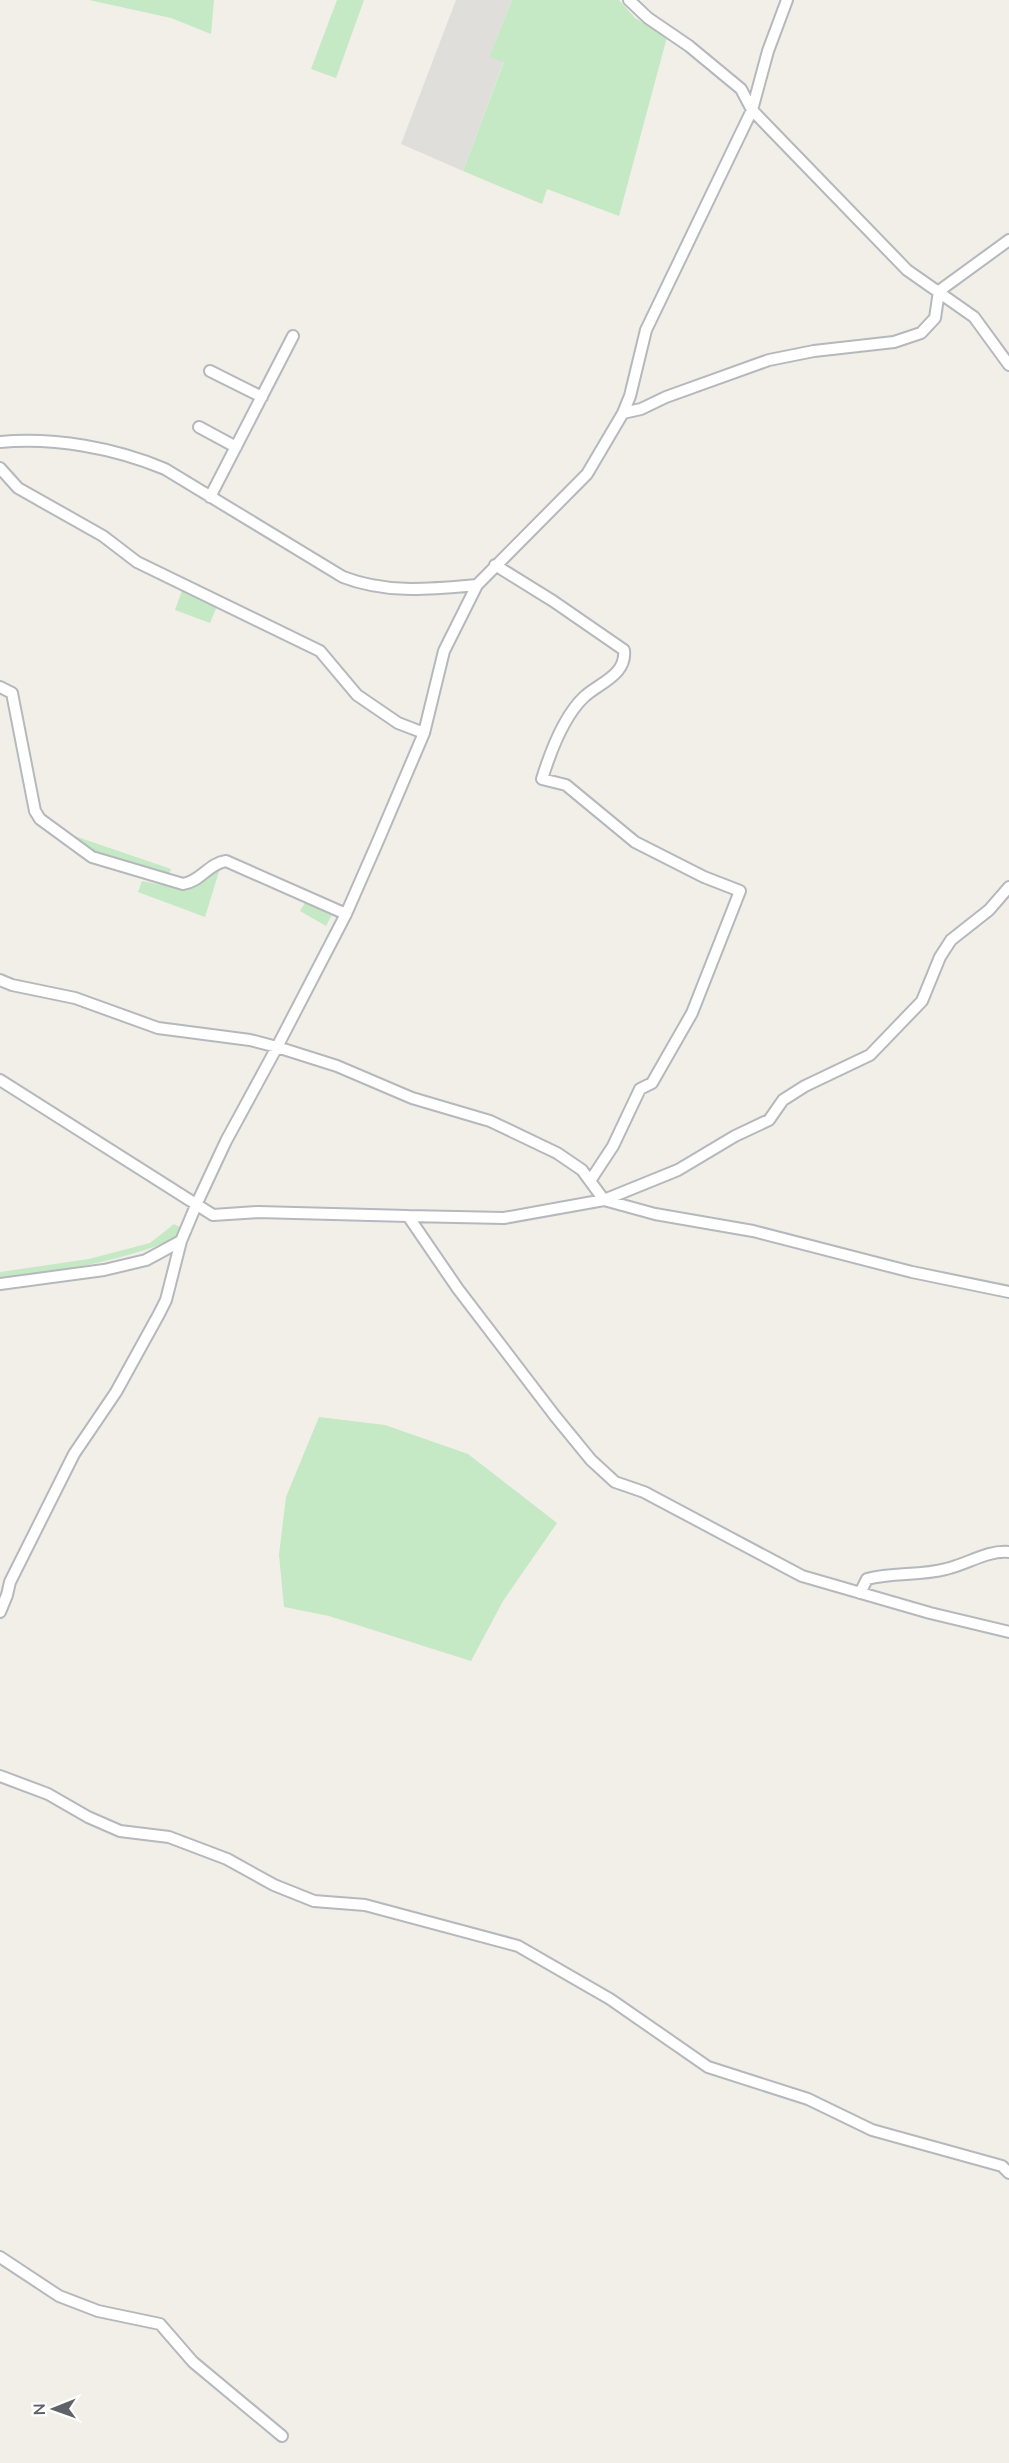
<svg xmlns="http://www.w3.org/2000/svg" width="1009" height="2463" viewBox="0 0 1009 2463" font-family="'Nunito Sans',sans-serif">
<rect width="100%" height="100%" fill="#f1efe8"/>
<!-- industrial -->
<path fill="#e0deda" d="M456 0H512L489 57 504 61 463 171 401 144Z"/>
<!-- green -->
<path fill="#c5e8c5" d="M89 0H214L211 34 171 18Z
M337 0H364L336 78 311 69Z
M512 0H619L635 18 667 37 619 216 547 189 542 204 463 171 504 62 489 57Z
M183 588 217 606 210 623 175 610Z
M60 831 171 869 169 875 93 855Z
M221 865 205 917 138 892 142 881 182 889 191 887Z
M306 901 334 911 326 926 300 911Z
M174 1224 182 1228 179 1237C123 1262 60 1270 0 1280V1272L89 1259 150 1243Z
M319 1417 385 1425 468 1454 557 1523 503 1601 471 1661 329 1616 284 1607 279 1555 286 1497Z"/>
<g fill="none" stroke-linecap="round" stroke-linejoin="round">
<defs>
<path id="minor" d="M629 0 648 18 689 46 741 89 752 110 907 270 974 317 1009 365
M210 371 262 397
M623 413 641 409 666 397 769 360 814 351 894 342 921 333 935 318 939 291 1009 240
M199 427 236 447
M0 442C55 437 115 448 165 469L343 577C387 594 430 589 477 585
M0 468 18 488 103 536 137 562 320 651 357 695 398 723 424 733
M210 497 293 336
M495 565 553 601 624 650C627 675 599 683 584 697 564 716 550 753 542 779L566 785 635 842 704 877 740 891 692 1013 652 1083 640 1089 613 1146 590 1181
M0 687 12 693 35 811 40 819 92 857 183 884C200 882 209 863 226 861L346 914
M0 980 12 985 75 998 158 1028 250 1040 277 1047 337 1066 412 1098 490 1121 557 1153 582 1170 604 1200 655 1214 753 1231 912 1272 1009 1292
M0 1080 213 1215 258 1212 408 1216 458 1289 555 1416 591 1460 615 1482 644 1492 802 1576 930 1613 1009 1632
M408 1216 504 1218 604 1200 678 1170 735 1136 769 1120 783 1100 805 1086 870 1055 922 1001 940 957 951 940 989 910 1009 887
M0 1284 104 1270 146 1260 181 1241
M860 1593 867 1579C893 1572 920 1576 946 1569 968 1564 987 1550 1009 1552
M0 1612 7 1595 10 1582 74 1454 116 1392 159 1314 166 1300 181 1241 197 1203 226 1141 277 1047 346 914 378 841 424 733 444 651 477 585 587 474 623 413 630 396 646 330 752 110 768 51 787 0
M0 1776 48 1794 88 1817 120 1831 169 1837 227 1859 274 1885 314 1901 365 1905 518 1946 610 1999 708 2067 808 2099 872 2130 1002 2166 1009 2173
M0 2257 59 2296 98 2311 160 2324 193 2362 282 2436"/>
</defs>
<!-- minor casing -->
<use href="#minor" stroke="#b5b8bc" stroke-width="14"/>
<!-- minor -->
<use href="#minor" stroke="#fff" stroke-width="10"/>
</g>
<!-- north arrow -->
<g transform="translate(54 2409) rotate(269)" stroke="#ffffff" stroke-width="4.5" paint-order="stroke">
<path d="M0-4.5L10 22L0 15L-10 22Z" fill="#5f6368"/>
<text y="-9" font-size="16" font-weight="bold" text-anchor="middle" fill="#5f6368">N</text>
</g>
</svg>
